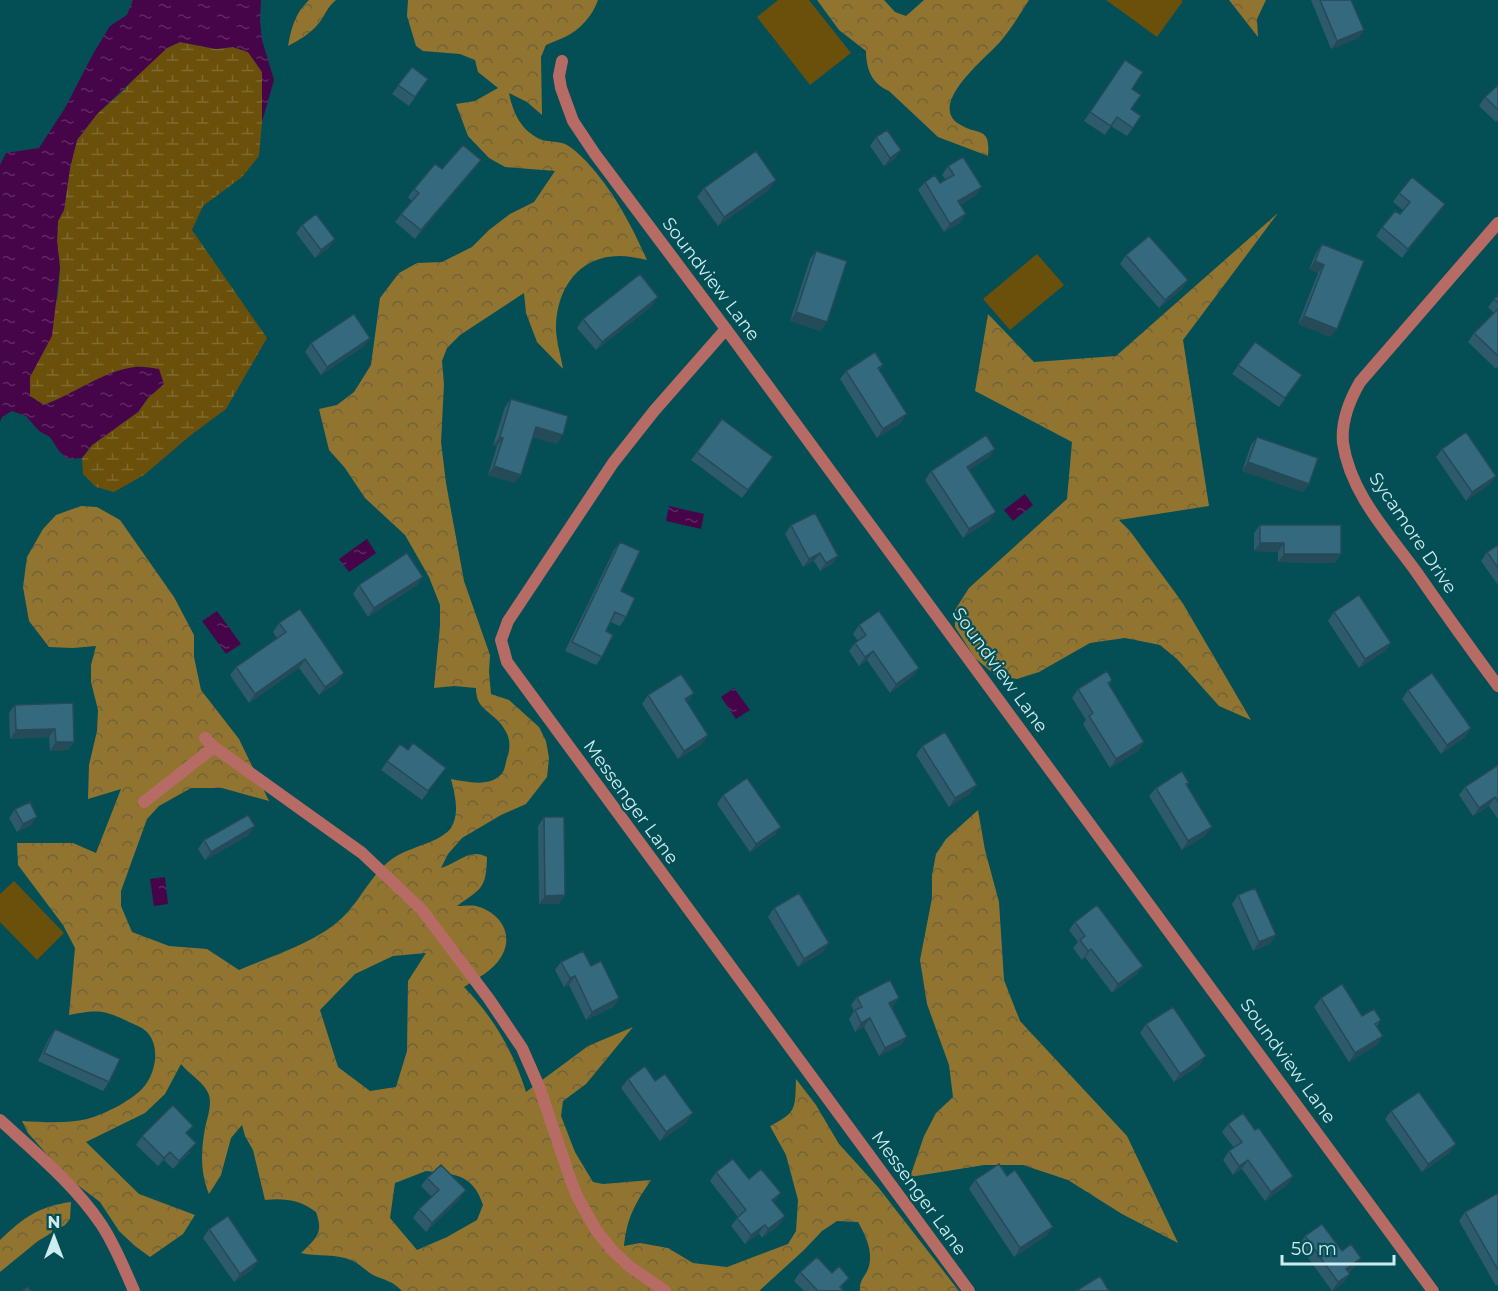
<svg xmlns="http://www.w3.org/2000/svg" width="1498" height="1291" viewBox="0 0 1498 1291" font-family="Montserrat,sans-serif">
<defs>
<pattern id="forest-crowns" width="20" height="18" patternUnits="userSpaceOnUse" patternTransform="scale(1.5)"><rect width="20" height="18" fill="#917430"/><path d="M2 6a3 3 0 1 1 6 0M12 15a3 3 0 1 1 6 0" fill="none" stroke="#70623a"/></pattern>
<pattern id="wetland-marsh" width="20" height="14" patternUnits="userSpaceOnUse" patternTransform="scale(1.5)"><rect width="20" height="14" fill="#6a500a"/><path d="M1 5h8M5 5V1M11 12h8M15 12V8" fill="none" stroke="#7e692e"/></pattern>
<pattern id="water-ripples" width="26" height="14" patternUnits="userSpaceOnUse" patternTransform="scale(1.5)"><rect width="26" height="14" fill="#460449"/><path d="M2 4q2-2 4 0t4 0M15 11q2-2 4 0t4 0" fill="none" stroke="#602964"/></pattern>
</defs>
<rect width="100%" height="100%" fill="#044e55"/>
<!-- forest -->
<path fill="url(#forest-crowns)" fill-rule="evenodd" d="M309 0H336C328 6 325 15 319 23 310 34 299 40 288 46 291 29 295 13 309 0Z
M408 0H598C593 15 580 30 565 37 559 40 552 42 546 45L541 57 542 115 527 102 509 93C513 113 521 131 542 140 549 142 557 141 565 144 572 147 581 156 586 161 613 190 631 224 647 260 638 258 628 256 619 256 578 256 556 290 556 328 556 341 561 356 563 369L537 342 526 313 524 293 460 335 447 348 442 361 444 384 441 442 446 483 464 581 490 655 489 672 491 694 509 700 539 727 546 741 549 758 547 777 526 804 501 815 462 838 448 854 441 868C456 864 470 847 487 857 486 889 482 888 457 906 463 906 471 905 476 906 500 912 515 935 501 957 493 971 477 978 464 987 494 1018 513 1051 526 1092L588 1046 633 1027 586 1084 563 1101 561 1116 575 1152 593 1182 603 1184 651 1180C635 1204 627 1217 624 1246L640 1243 668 1248 693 1263 727 1267 788 1244 796 1231 798 1200 786 1155 770 1126C797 1112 795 1109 796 1079L816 1105 839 1144 878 1187 959 1291H860C859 1281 864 1278 868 1269 874 1253 866 1236 858 1222L837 1221 822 1231 804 1250 759 1291H402C393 1281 384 1280 373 1275 366 1271 360 1264 353 1261 337 1253 317 1257 301 1253 316 1238 324 1234 316 1212 300 1200 285 1198 265 1200L253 1150 245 1136 242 1125 231 1138 221 1175 209 1194C200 1172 201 1151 205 1128 207 1118 212 1106 209 1095 205 1083 189 1074 181 1064L165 1094 145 1113 86 1142 139 1194 195 1215 183 1234 150 1257 135 1246 119 1231 100 1202 67 1177 28 1133 22 1121C42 1122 67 1124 87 1119 103 1115 136 1099 146 1084 156 1070 160 1046 147 1032 142 1027 133 1024 127 1021 103 1009 95 1010 69 1015L75 948 63 925 18 865 17 843H73L96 853 121 789 88 799 89 765 97 731 98 710 91 682V665L96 646 73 648 49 647 29 621 23 587 27 557 43 529 56 515 81 506 97 507 120 520 174 597 194 635V657L201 690 239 739 269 801 222 788H191L159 806 147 819 121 891V906L132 932 169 946 207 949 239 970C272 956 318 942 344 916 362 898 373 871 395 857 410 847 441 842 451 828 460 813 455 795 451 779 467 782 492 788 503 772 505 768 506 762 507 758 510 751 510 742 508 736 498 711 475 713 476 688L454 686 434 688 440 626V605L429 577 405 535 365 498 345 468 329 450 319 409 337 405 354 392 371 365 380 298 399 273 417 263 442 262 472 247 489 230 510 214 534 202 555 171 505 167 489 158 468 136 456 104 475 101 498 88 478 72 475 60 460 54 423 51 416 46 407 16ZM426 953 408 981 407 1051 396 1087 370 1091 338 1067 320 1010 355 974 393 956ZM426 1171C455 1174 473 1174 483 1205L477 1220 447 1237 417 1250 390 1218 395 1183Z
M817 0H884L895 12 906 16 924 0H1029C1020 14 1011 29 1000 42 986 58 927 104 959 124 977 136 991 125 988 156L938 137 889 91C872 84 866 69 866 51L839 30Z
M1229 0H1266L1257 19 1258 37Z
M1278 213 1183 340 1209 506 1119 520 1130 531 1182 602 1251 720 1219 706 1177 659 1160 645 1125 638 1090 643 1039 672 1017 679 995 675 975 658 955 627V610L969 588 1067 499 1072 442 975 391 988 314 1034 362 1116 356Z
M978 810 985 850 999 902 1004 980 1020 1021 1127 1136 1178 1243 1122 1214 1068 1180 1023 1165H984L910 1177 924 1136 936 1113 953 1097 949 1065 927 1004 920 960 932 898V875L936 854 946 839Z
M71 1202 70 1219 65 1225 38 1241 0 1272V1240C23 1218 39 1206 71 1202Z"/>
<!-- wetland -->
<path fill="url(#wetland-marsh)" d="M180 42 216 49 233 47 248 52 262 72V122L259 156 242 177 203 206 192 230 267 338 226 409 191 435 144 475 114 492 96 487 83 474 82 458 92 445 138 412 148 398 163 384 113 372 62 398 43 405 30 396V377L38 360 58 296 60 268 57 241 58 221 64 210 70 168 77 140 97 114 123 91 140 72 167 48Z"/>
<!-- pitch -->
<path fill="#6a500a" d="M778 0H809L851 53 810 85 757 17Z
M1106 0H1181L1183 1 1157 37Z
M1037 254 1064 285 1010 330 983 299Z
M14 881 64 933 37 960 0 922V894Z"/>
<!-- water -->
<path fill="url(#water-ripples)" d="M133 0H261L260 21 262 40 274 80 262 122V72L248 52 233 47 216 49 180 42 167 48 97 114 77 140 70 168 64 210 58 221 57 241 60 268 52 336 30 377V396L44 405C74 394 103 371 135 367 142 366 151 368 159 369L164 384 148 398 138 412 92 445 82 458 68 459 59 451 50 437 39 431 26 416 12 411 2 417 0 422V165L6 153 39 148 65 108 93 54 110 26 127 15Z
M1025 494 1033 505 1013 521 1004 510Z
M669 506 704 514 701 529 666 521Z
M367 539 376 553 349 572 339 559Z
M217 611 241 644 226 654 202 621Z
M734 688 750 710 736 719 721 697Z
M165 877 168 904 154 906 150 879Z"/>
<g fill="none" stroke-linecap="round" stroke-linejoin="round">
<!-- minor -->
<path stroke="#b66b64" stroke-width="12" d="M562 61 559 76 561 88 573 121 595 154 726 329 1433 1291
M1498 223 1360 382C1349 401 1341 422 1343 443 1350 492 1387 532 1415 570 1442 609 1470 648 1498 686
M726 329 654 411 613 463 508 621 501 640 507 662 969 1291
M205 738 214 747 362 853 422 910 489 999 522 1048 540 1089 571 1181 578 1198 596 1230 612 1250 629 1266 665 1291
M144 802 214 747
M0 1120C35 1152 74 1184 101 1224 115 1245 124 1268 134 1291"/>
</g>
<!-- wall -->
<path fill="#2e5b6c" d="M1311 0H1351L1364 30 1358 38 1331 49Z
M1125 60 1131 109 1141 116 1127 136 1111 126 1105 135 1084 121Z
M412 67 428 79 409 106 392 94Z
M1498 85V120L1496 122 1479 106 1485 97Z
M876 137 895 159 884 166 870 146Z
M948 166 976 195 960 205 966 214 960 223 944 232 918 190 925 182 940 183 946 180 942 175Z
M475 168 415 239 395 222 412 201 408 197 414 189 442 169Z
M704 188 770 189 718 226 697 197Z
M1399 193 1445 204 1402 258 1376 236 1382 227 1400 214 1403 210 1393 202Z
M302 225 329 248 315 258 296 233Z
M1322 244 1331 337 1298 324 1318 273 1309 269 1316 253Z
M816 251 821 331 790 321 810 259Z
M1126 255 1188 280 1182 289 1159 308 1120 264Z
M1498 295V367L1496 369 1468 342 1474 333 1494 313 1488 307Z
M652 306 596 350 577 328 583 319Z
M370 338 364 346 321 375 305 352 311 343Z
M1255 342 1302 375 1279 407 1232 374Z
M883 365 879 370 901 423 877 438 840 379 846 371Z
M511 399 557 444 533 437 515 483 488 475 497 446 493 445 505 407Z
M722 419 773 457 742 498 691 460Z
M1257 437 1309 484 1303 492 1242 471 1251 445Z
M995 449 989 457 969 470 990 520 963 538 925 480 931 471Z
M1442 449 1496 476 1490 484 1466 501 1436 457Z
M791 525 838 556 832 564 820 571 814 561 803 567 785 534Z
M1260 525 1341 554 1335 563 1278 562V552L1254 551V533Z
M620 542 621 591 626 617 620 626 610 622 606 631 602 657 596 665 565 651 614 550Z
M1498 545V585L1481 561 1487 552Z
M423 577 417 585 368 617 353 594 359 585Z
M1334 612 1391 643 1385 651 1359 668 1328 621Z
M279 623 344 673 338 682 319 695 299 668 249 703 230 675 236 667 277 638 273 632Z
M859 625 919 668 913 676 890 693 867 660 859 666 849 651 855 643 858 641 853 634Z
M1112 680 1109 685 1144 742 1138 751 1110 768 1083 724 1086 720 1072 698 1078 689Z
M1408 690 1471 728 1465 737 1441 754 1402 699Z
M694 693 687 702 708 735 702 744 678 759 642 704 648 695Z
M73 703 74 742 68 750 50 751 49 737 10 739 9 713 15 705Z
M400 744 408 750 446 768 422 800 381 770Z
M922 746 971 793 949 807 916 755Z
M1498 765V819L1489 806 1473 816 1459 795 1465 787Z
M1189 783 1187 786 1206 835 1182 850 1149 796 1156 788Z
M723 795 775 835 750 852 717 804Z
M15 809 31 825 17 832 9 818Z
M544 817 559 904H539L538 826Z
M249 835 205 860 198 849 204 840Z
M1238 895 1276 935 1270 944 1253 951 1232 904Z
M774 908 829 943 823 952 798 967 768 917Z
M1075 922 1143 966 1137 974 1112 993 1085 957 1082 960 1073 948 1078 942 1069 930Z
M561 962 591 966 619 998 613 1007 586 1020 569 985 564 987 555 970Z
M857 997 899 998 893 1006 892 1007 907 1037 901 1045 879 1056 864 1027 855 1032 849 1019 854 1011 851 1005Z
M1321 998 1362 1016 1381 1020 1377 1026V1045L1349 1062 1314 1007Z
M1146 1024 1200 1065 1174 1082 1140 1033Z
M55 1029 109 1082 103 1091 38 1061 49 1038Z
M628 1079 655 1081 687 1122 660 1141 621 1088Z
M1391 1111 1456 1144 1449 1153 1422 1172 1385 1119Z
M1228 1124 1255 1130 1293 1176 1287 1185 1265 1201 1242 1169 1233 1175 1223 1160 1229 1151 1234 1148 1222 1132Z
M142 1136 190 1152 173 1169 164 1160 158 1166 136 1145Z
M716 1172 749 1179 774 1203 779 1225 762 1238 759 1233 745 1244 731 1226 738 1217 710 1181Z
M1007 1176 1053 1227 1047 1235 1014 1257 969 1189 975 1180Z
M427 1178 460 1199 426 1232 413 1218 419 1209 432 1197 421 1186Z
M1498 1193V1285L1496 1286 1459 1221 1465 1212Z
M209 1229 252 1270 234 1282 203 1238Z
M1305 1236 1361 1258 1355 1267 1349 1272 1350 1274 1344 1282 1332 1291 1299 1245Z
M800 1272 832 1273 843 1286 841 1288 844 1291H804L794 1281Z"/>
<!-- shaded-wall -->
<path fill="#254a58" d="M1364 30 1358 38 1331 49 1337 41Z
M901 150 895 159 884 166 890 158Z
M481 160 475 168 415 239 421 230Z
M776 180 770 189 718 226 724 217Z
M982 187 976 195 951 210 958 201Z
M1445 204 1439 212 1402 258 1408 249Z
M966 214 960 223 944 232 950 224Z
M335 239 329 248 315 258 321 250Z
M1315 261 1324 265 1318 273 1309 269Z
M1188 280 1182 289 1159 308 1165 300Z
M658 297 652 306 596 350 602 342Z
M796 312 827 322 821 331 790 321Z
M1304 316 1337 329 1331 337 1298 324Z
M370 338 364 346 321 375 327 367Z
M907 414 901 423 877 438 883 429Z
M536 427 563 435 557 444 530 436Z
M500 437 503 438 497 446 493 445Z
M995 449 989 457 961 476 967 467Z
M1248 462 1309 484 1303 492 1242 471Z
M494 466 521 475 515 483 488 475Z
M1496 476 1490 484 1466 501 1472 492Z
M996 512 990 520 963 538 969 529Z
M1260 543H1284L1278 552 1254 551Z
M820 553 814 561 803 567 809 559Z
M1284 554H1341L1335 563 1278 562Z
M838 556 832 564 820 571 826 563Z
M423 577 417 585 368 617 374 608Z
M1391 643 1385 651 1359 668 1365 659Z
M873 651 867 660 859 666 865 657Z
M305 659 299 668 249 703 255 694Z
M919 668 913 676 890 693 896 684Z
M344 673 338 682 319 695 325 687Z
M694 693 688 702 679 708 685 699Z
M1471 728 1465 737 1441 754 1447 745Z
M55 729 49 737 10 739 16 730Z
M708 735 702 744 678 759 684 751Z
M56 742H74L68 750 50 751Z
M1144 742 1138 751 1110 768 1116 759Z
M977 785 971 793 949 807 955 798Z
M1495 797 1489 806 1473 816 1479 808Z
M37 817 31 825 17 832 23 824Z
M255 826 249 835 205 860 211 852Z
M781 827 775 835 750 852 756 844Z
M1212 827 1206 835 1182 850 1188 841Z
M565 895 559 904H539L545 896Z
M1276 935 1270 944 1253 951 1259 942Z
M829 943 823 952 798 967 804 959Z
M1091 949 1085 957 1082 960 1088 951Z
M1143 966 1137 974 1112 993 1118 984Z
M575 976 569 985 564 987 570 978Z
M619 998 613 1007 586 1020 592 1012Z
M899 998 893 1006 883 1011 889 1003Z
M870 1018 864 1027 855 1032 861 1023Z
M1383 1036 1377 1045 1349 1062 1355 1053Z
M907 1037 901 1045 879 1056 885 1048Z
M1206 1056 1200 1065 1174 1082 1180 1074Z
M693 1113 687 1122 660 1141 666 1132Z
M196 1143 190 1152 173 1169 179 1161Z
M1456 1144 1449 1153 1422 1172 1428 1164Z
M170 1152 164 1160 158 1166 164 1158Z
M1248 1160 1242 1169 1233 1175 1239 1166Z
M1293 1176 1287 1185 1265 1201 1271 1192Z
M466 1190 460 1199 426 1232 432 1223Z
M781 1193 775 1202 766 1209 772 1200Z
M785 1216 779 1225 762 1238 768 1229Z
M765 1225 759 1233 745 1244 751 1235Z
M1053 1227 1047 1235 1014 1257 1020 1248Z
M1361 1258 1355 1267 1340 1277 1346 1269Z
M258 1261 252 1270 234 1282 240 1274Z
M1350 1274 1344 1282 1332 1291 1338 1282Z"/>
<!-- building -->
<path fill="#356a7e" stroke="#254a58" stroke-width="1.5" d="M1320 0H1351L1364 30 1337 41Z
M1125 60 1143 72 1132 89 1141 95 1131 109 1141 116 1133 128 1117 117 1111 126 1090 112Z
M412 67 428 79 415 97 398 85Z
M1498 85V110L1485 97Z
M887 130 901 150 890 158 876 137Z
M463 145 481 160 421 230 401 214 419 193 414 189 435 164 442 169Z
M756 151 776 180 724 217 704 188Z
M963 157 982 187 958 201 966 214 950 224 925 182 935 175 940 183 954 175 948 166Z
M1412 177 1445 204 1408 249 1382 227 1395 211 1400 214 1410 202 1399 193Z
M316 214 335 239 321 250 302 225Z
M1149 236 1188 280 1165 300 1126 255Z
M1322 244 1364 261 1337 329 1304 316 1324 265 1315 261Z
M816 251 847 261 827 322 796 312Z
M640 274 658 297 602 342 583 319Z
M1498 295V303L1494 299Z
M1498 309V356L1474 333Z
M354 314 370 338 327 367 311 343Z
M1255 342 1302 375 1285 398 1238 365Z
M875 352 883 365 878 368 907 414 883 429 846 371Z
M511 399 568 416 563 435 536 427 521 475 494 466 503 438 500 437Z
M722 419 773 457 748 490 697 452Z
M1466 432 1496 476 1472 492 1442 449Z
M986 435 995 449 967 467 996 512 969 529 931 471Z
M1257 437 1318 458 1309 484 1248 462Z
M815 513 838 556 826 563 820 553 809 559 791 525Z
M1260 525H1341V554H1284V543H1260Z
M620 542 640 551 621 591 635 598 626 617 615 612 606 631 613 635 602 657 572 642Z
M1498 545V568L1487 552Z
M407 553 423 577 374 608 359 585Z
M1359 595 1391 643 1365 659 1334 612Z
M300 609 344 673 325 687 305 659 255 694 236 667 286 632 279 623Z
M879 611 919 668 896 684 873 651 865 657 855 643 866 635 859 625Z
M1107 671 1112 680 1108 683 1144 742 1116 759 1089 716 1093 713 1078 689Z
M1432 673 1471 728 1447 745 1408 690Z
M681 674 694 693 685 699 708 735 684 751 648 695Z
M73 703 74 742H56L55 729 16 730 15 705Z
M945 732 977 785 955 798 922 746Z
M413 743 446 768 428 791 387 761 400 744 408 750Z
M1498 765V802L1495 797 1479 808 1465 787Z
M1182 771 1189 783 1186 784 1212 827 1188 841 1156 788Z
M747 778 781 827 756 844 723 795Z
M30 802 37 817 23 824 15 809Z
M248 815 255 826 211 852 204 840Z
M544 817H564L565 895 545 896Z
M1255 888 1276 935 1259 942 1238 895Z
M799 893 829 943 804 959 774 908Z
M1097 905 1143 966 1118 984 1091 949 1088 951 1080 940 1085 936 1075 922Z
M583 951 591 966 601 961 619 998 592 1012 575 976 570 978 561 962Z
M890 980 899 998 889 1003 907 1037 885 1048 870 1018 861 1023 855 1010 862 1007 857 997Z
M1342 984 1362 1016 1374 1009 1381 1020 1375 1024 1383 1036 1355 1053 1321 998Z
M1173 1007 1206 1056 1180 1074 1146 1024Z
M55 1029 120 1059 109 1082 44 1053Z
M645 1066 655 1081 665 1074 693 1113 666 1132 628 1079Z
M1419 1092 1456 1144 1428 1164 1391 1111Z
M173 1105 193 1126 186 1133 196 1143 179 1161 170 1152 164 1158 142 1136Z
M1243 1113 1255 1130 1259 1128 1293 1176 1271 1192 1248 1160 1239 1166 1229 1151 1242 1142 1228 1124Z
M733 1159 749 1179 761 1169 781 1193 772 1200 785 1216 768 1229 765 1225 751 1235 737 1218 746 1210 716 1172Z
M999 1164 1007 1176 1015 1170 1053 1227 1020 1248 975 1180Z
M441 1165 466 1190 432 1223 419 1209 439 1190 427 1178Z
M1498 1193V1270L1465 1212Z
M228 1216 258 1261 240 1274 209 1229Z
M1322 1224 1342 1251 1351 1244 1361 1258 1346 1269 1350 1274 1338 1282 1305 1236Z
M817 1257 832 1273 839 1266 849 1278 840 1287 844 1291H818L800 1272Z
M1100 1276 1109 1291H1076Z
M29 1287 30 1291H21Z"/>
<g text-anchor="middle" stroke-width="4.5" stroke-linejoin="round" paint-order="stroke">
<!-- street labels -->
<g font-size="18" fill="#cdecf0" stroke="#044e55">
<text transform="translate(711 279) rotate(53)" y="6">Soundview Lane</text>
<text transform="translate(1413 533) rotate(56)" y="6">Sycamore Drive</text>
<text transform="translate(1000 670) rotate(54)" y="6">Soundview Lane</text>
<text transform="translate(631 802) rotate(54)" y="6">Messenger Lane</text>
<text transform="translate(1288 1061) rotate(54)" y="6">Soundview Lane</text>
<text transform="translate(919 1193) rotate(54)" y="6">Messenger Lane</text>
</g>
</g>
<!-- north arrow -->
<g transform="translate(54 1237)" stroke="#044e55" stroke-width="4.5" paint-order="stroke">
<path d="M0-4.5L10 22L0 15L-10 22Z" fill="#cdecf0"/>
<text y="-9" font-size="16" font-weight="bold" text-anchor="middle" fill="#cdecf0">N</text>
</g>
<!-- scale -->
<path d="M1282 1255v9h112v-9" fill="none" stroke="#cdecf0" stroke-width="3"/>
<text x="1291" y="1255" font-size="18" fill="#cdecf0" stroke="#044e55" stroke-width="4.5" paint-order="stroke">50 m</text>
</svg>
